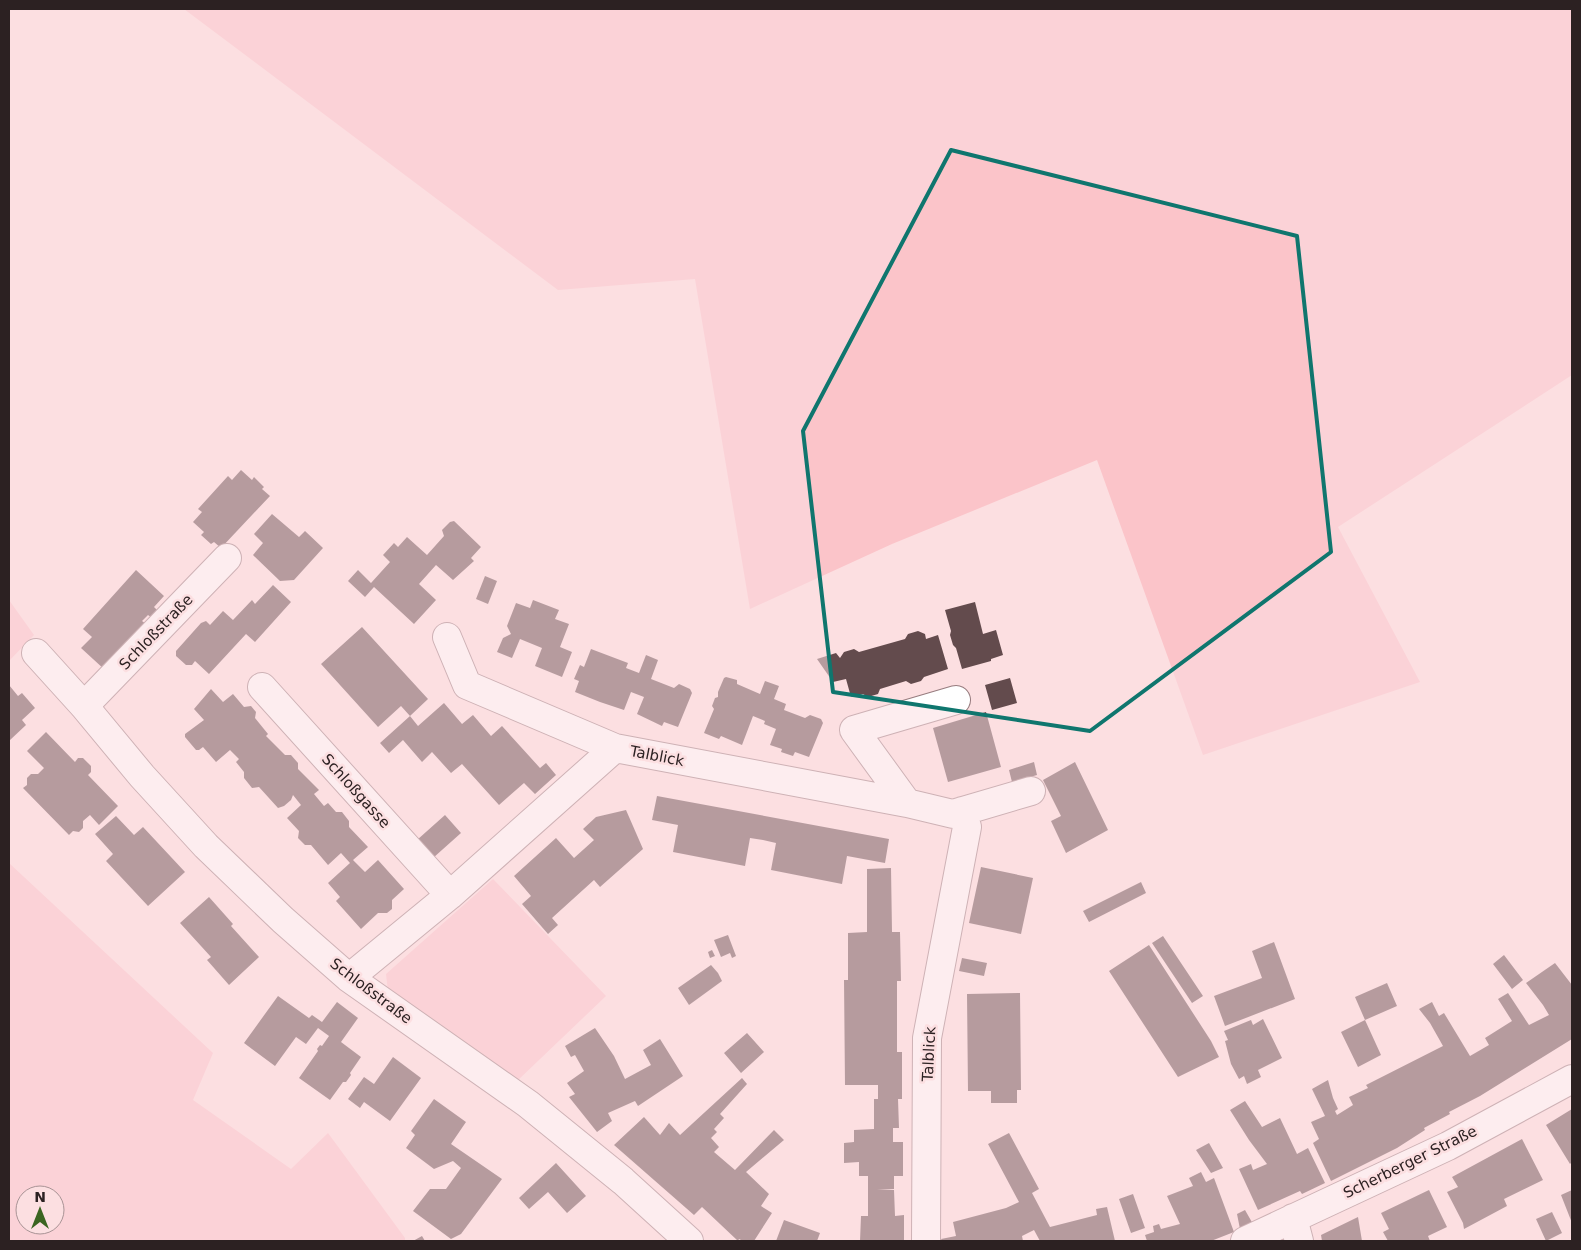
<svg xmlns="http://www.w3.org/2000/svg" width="1581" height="1250" viewBox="0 0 1581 1250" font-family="'DejaVu Sans',sans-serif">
<rect width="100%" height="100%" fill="#fcdfe1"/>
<!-- green -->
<path fill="#fbc4c9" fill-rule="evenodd" d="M184 9H1572V375L1338 527 1420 682 1203 755 1097 460 892 544 750 609 695 279 558 290Z
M9 600 34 635 9 661Z
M9 863 213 1053 193 1100 291 1169 328 1133 405 1238V1241H9ZM25 1195H55V1225H25Z
M493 879 606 996 516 1082 389 1000 386 974Z"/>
<!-- building -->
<path fill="#634b4d" d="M241 470 252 480 254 477 264 487 262 489 270 496 221 548 214 542 211 544 201 535 204 532 193 522 202 512 198 509 228 476 232 480Z
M272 514 299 537 305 531 323 548 294 580 280 581 253 555 263 543 254 534Z
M454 521 481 547 471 558 474 561 453 580 436 565 419 584 436 600 414 624 374 587 365 597 348 581 358 570 371 583 390 562 383 555 394 543 398 547 407 537 427 555 444 536 442 530 450 522Z
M136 570 164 596 154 607 158 611 152 618 148 615 142 621 146 624 105 670 81 648 92 637 83 629Z
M485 576 497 581 488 604 476 599Z
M273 585 291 602 255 642 246 634 209 674 195 661 192 665H186L176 656V651L201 623 206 621 210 625 223 611 233 620 252 600 255 604Z
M533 600 559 610 555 619 569 624 560 647 572 652 562 677 535 666 542 648 520 639 512 658 497 652 503 638 511 634 507 626 516 603 530 608Z
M975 602 983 634 996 630 1003 655 991 659V661L962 669 956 648 953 645 950 635 951 631 945 610Z
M362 627 428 699 410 716 401 706 378 727 321 664Z
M918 631 925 634 926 639 938 635 948 669 924 677 921 681 911 684 906 681 880 689 878 694 868 697 863 694 851 697 846 679 833 682 817 659 836 653 840 658 844 652 854 649 859 652 905 639 908 634Z
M591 649 628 663 626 668 639 673 646 655 658 660 651 679 674 688 679 684 690 689 692 693 678 727 664 722 662 726 637 714 644 697 631 692 624 710 600 702 575 692 579 681 574 679 580 665 584 667Z
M726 677 737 680V684L760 694 765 681 779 686 774 699 786 704 784 710 805 718 810 715 821 719 823 723 809 757 795 752 793 756 781 752 782 749 770 745 776 729 764 724 765 721 753 716 742 745 721 736 719 739 704 733 714 709 712 706 715 698 718 697V692L724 678Z
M1010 678 1017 703 992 710 985 685Z
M9 685 18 696 22 693 35 708 22 720 26 725 9 741Z
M211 689 223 702 233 694 244 707 251 706 256 712 255 718 268 734 266 736 285 755H291L298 763V769L319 790 314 794 324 806 328 803 336 812H342L349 821V827L368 847 353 860 365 872 378 860 404 889 392 900V909L387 913H378L361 929 336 901 340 897 328 883 350 863 341 853 328 865 311 845H305L298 838 299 831 287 818 301 805 293 795 291 800 284 806 278 808 259 787 252 788 244 778V772L236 762 239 759 230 750 216 762 203 747 199 750H196L185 737V734L204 720 194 709Z
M444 703 462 724 473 715 491 736 502 726 540 768 546 763 556 775 535 794 524 783 499 805 462 764 451 773 432 752 422 762 403 740 389 753 380 743 410 716 418 726Z
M986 712 1001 767 948 782 933 728Z
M46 732 75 762 78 758H83L91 766V772L88 775 118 806 99 825 90 815 83 821V828L79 832 73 831 69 835 23 788 27 785V778L31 774H38L44 768 27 751Z
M1034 762 1037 775 1012 782 1009 770Z
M1075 762 1108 830 1066 853 1051 821 1061 816 1043 780Z
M657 796 889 839 885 863 847 856 842 884 771 870 776 843 763 840 750 838 745 866 673 852 678 825 652 820Z
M626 810 643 849 600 887 594 880 552 918 558 925 548 934 522 904 531 896 514 876 556 838 574 858 594 840 583 829 596 817Z
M445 815 461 833 433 858 417 840Z
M116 816 134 835 143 827 185 872 148 906 106 861 113 854 95 834Z
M981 867 1033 878 1021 934 969 923Z
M891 868 892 932H900L901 981H897V1052H902V1099H898L899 1128H893V1142H903V1176H894V1189L877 1190H894L895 1216 904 1215V1241H860L861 1216H868V1176H859V1162L844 1163V1143L854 1142V1130L874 1129V1099H878V1085H845L844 980H848V933L867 932V869Z
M1141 882 1146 893 1089 922 1083 911Z
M209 897 233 924 231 926 259 957 229 985 207 960 211 957 180 923Z
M728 935 736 956 732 958 730 953 721 957 714 940Z
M1163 936 1203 996 1192 1003 1152 943Z
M1274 942 1295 999 1225 1026 1214 996 1262 978 1252 951Z
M1149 945 1211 1041 1219 1057 1178 1077 1109 971Z
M712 950 715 956 710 958 708 952Z
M1504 955 1523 980 1512 989 1493 964Z
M962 958 987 963 984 976 959 971Z
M1555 963 1572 985V1039L1480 1096 1449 1112 1450 1114 1424 1128 1425 1130 1397 1148 1331 1181 1313 1143 1319 1139 1311 1122 1325 1116 1312 1089 1328 1080 1333 1098 1338 1109 1335 1111 1337 1115 1353 1105 1349 1097 1368 1088 1366 1085 1443 1046 1430 1023 1419 1009 1432 1002 1439 1016 1444 1013 1470 1056 1489 1045 1485 1038 1512 1021 1498 999 1508 993 1529 1025 1549 1015 1543 1005 1526 983Z
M711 965 718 973 722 981 689 1005 678 988Z
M1387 983 1397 1006 1365 1020 1381 1055 1358 1067 1341 1032 1365 1020 1355 997Z
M1020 993 1021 1090H1017V1103H991V1091H968L967 994Z
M278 996 309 1018 312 1015 322 1022 337 1002 358 1018 341 1042 361 1057 350 1073 351 1075 346 1082H343L330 1100 299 1078 318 1051 317 1049 320 1045 322 1046 329 1036 318 1028 306 1044 296 1037 275 1066 244 1043Z
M1263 1019 1282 1058 1258 1070 1261 1077 1247 1084 1244 1076 1239 1079 1231 1064 1225 1041 1228 1040 1224 1031 1251 1020 1253 1025Z
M595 1028 614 1056 625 1079 651 1065 643 1050 660 1039 683 1076 638 1106 635 1101 608 1113 612 1121 597 1132 569 1097 575 1094 567 1083 584 1071 575 1055 571 1057 565 1046Z
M747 1033 764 1052 741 1073 724 1053Z
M393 1057 421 1078 390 1121 364 1102 360 1108 348 1099 364 1077 374 1084Z
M742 1078 747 1084 720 1114 724 1118 714 1129 717 1132 711 1138 719 1147 714 1152 735 1170 774 1130 784 1140 746 1172 769 1194 761 1206 772 1213 754 1241H743L739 1239 738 1241 702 1207 694 1215 614 1145 644 1117 660 1135 669 1123 680 1135Z
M434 1099 466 1122 451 1144 502 1179 461 1234 451 1239 413 1211 430 1189H446L461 1168 453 1161 434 1169 406 1148 415 1135 411 1131Z
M1245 1101 1262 1127 1280 1118 1297 1154 1308 1148 1325 1183 1302 1194 1300 1191 1258 1210 1239 1169 1251 1164 1253 1170 1267 1164 1249 1140 1230 1110Z
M1572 1109V1162L1570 1164 1546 1125Z
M1009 1133 1039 1189 1032 1193 1050 1227 1097 1215 1096 1209 1107 1207 1115 1241H1040L1034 1230 1022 1236 1023 1241H942L941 1239 956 1236 953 1222 1006 1208 1019 1202 988 1144Z
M1522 1139 1543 1180 1504 1199 1507 1206 1464 1229 1463 1223 1447 1192 1458 1187 1452 1177Z
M1209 1143 1223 1168 1211 1173 1196 1150Z
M556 1163 586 1196 567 1213 548 1192 529 1209 519 1198Z
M1201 1172 1206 1182 1214 1178 1234 1232 1211 1241H1147L1145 1235 1154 1232 1153 1226 1159 1224 1161 1229 1180 1224 1167 1196 1193 1186 1189 1178Z
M1429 1190 1447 1227 1428 1236 1430 1241H1388L1383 1232 1389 1229 1381 1213Z
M1572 1190V1223L1561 1195Z
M1133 1194 1145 1228 1131 1233 1119 1199Z
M1245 1210 1253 1224 1240 1229 1237 1214Z
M1552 1212 1562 1233 1546 1241 1536 1219Z
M1358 1217 1362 1241H1322L1321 1235Z
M784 1220 820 1233 817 1241H776Z
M422 1236 425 1241H413Z"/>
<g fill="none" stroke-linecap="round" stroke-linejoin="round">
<defs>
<path id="street" d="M447 637 467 685 615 748 907 803 953 814 1031 791
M36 653 84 706 142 776 206 846 283 920 349 978 528 1104 623 1181 689 1241
M262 687 450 895
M84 706 227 558
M907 803 854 730 956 700
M349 978 450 895 615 748
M1293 1218 1299 1241
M926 1241 927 1038 967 827 962 811
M1245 1241 1448 1146 1572 1079"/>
</defs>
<!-- street casing -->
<use href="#street" stroke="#977c7f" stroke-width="30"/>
<!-- street -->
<use href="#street" stroke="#fff" stroke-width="28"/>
</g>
<!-- marked area -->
<path d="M0 0H1581V1250H0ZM951 150 1297 236 1331 552 1090 731 833 692 803 431Z" fill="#fcdfe1" fill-opacity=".55" fill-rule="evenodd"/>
<path fill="none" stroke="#0f766e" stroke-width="4" stroke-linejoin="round" d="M951 150 1297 236 1331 552 1090 731 833 692 803 431Z"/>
<g text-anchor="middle" stroke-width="5" stroke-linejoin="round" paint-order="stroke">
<!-- street labels -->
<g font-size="15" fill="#2c2122" stroke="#fcdfe1">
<text transform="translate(156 632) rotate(-46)" y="5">Schloßstraße</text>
<text transform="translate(657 756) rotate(11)" y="5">Talblick</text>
<text transform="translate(356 791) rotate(48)" y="5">Schloßgasse</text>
<text transform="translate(371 991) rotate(37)" y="5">Schloßstraße</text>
<text transform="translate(929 1054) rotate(-87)" y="5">Talblick</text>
<text transform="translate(1410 1162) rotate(-26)" y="5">Scherberger Straße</text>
</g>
</g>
<!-- border -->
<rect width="1581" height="1250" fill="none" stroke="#2c2122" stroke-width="20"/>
<!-- north arrow -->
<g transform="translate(40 1210)"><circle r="24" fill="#fcdfe1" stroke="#a99395"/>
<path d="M0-4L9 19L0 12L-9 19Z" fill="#3b6521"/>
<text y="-8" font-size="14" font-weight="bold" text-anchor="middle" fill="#2c2122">N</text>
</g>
</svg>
